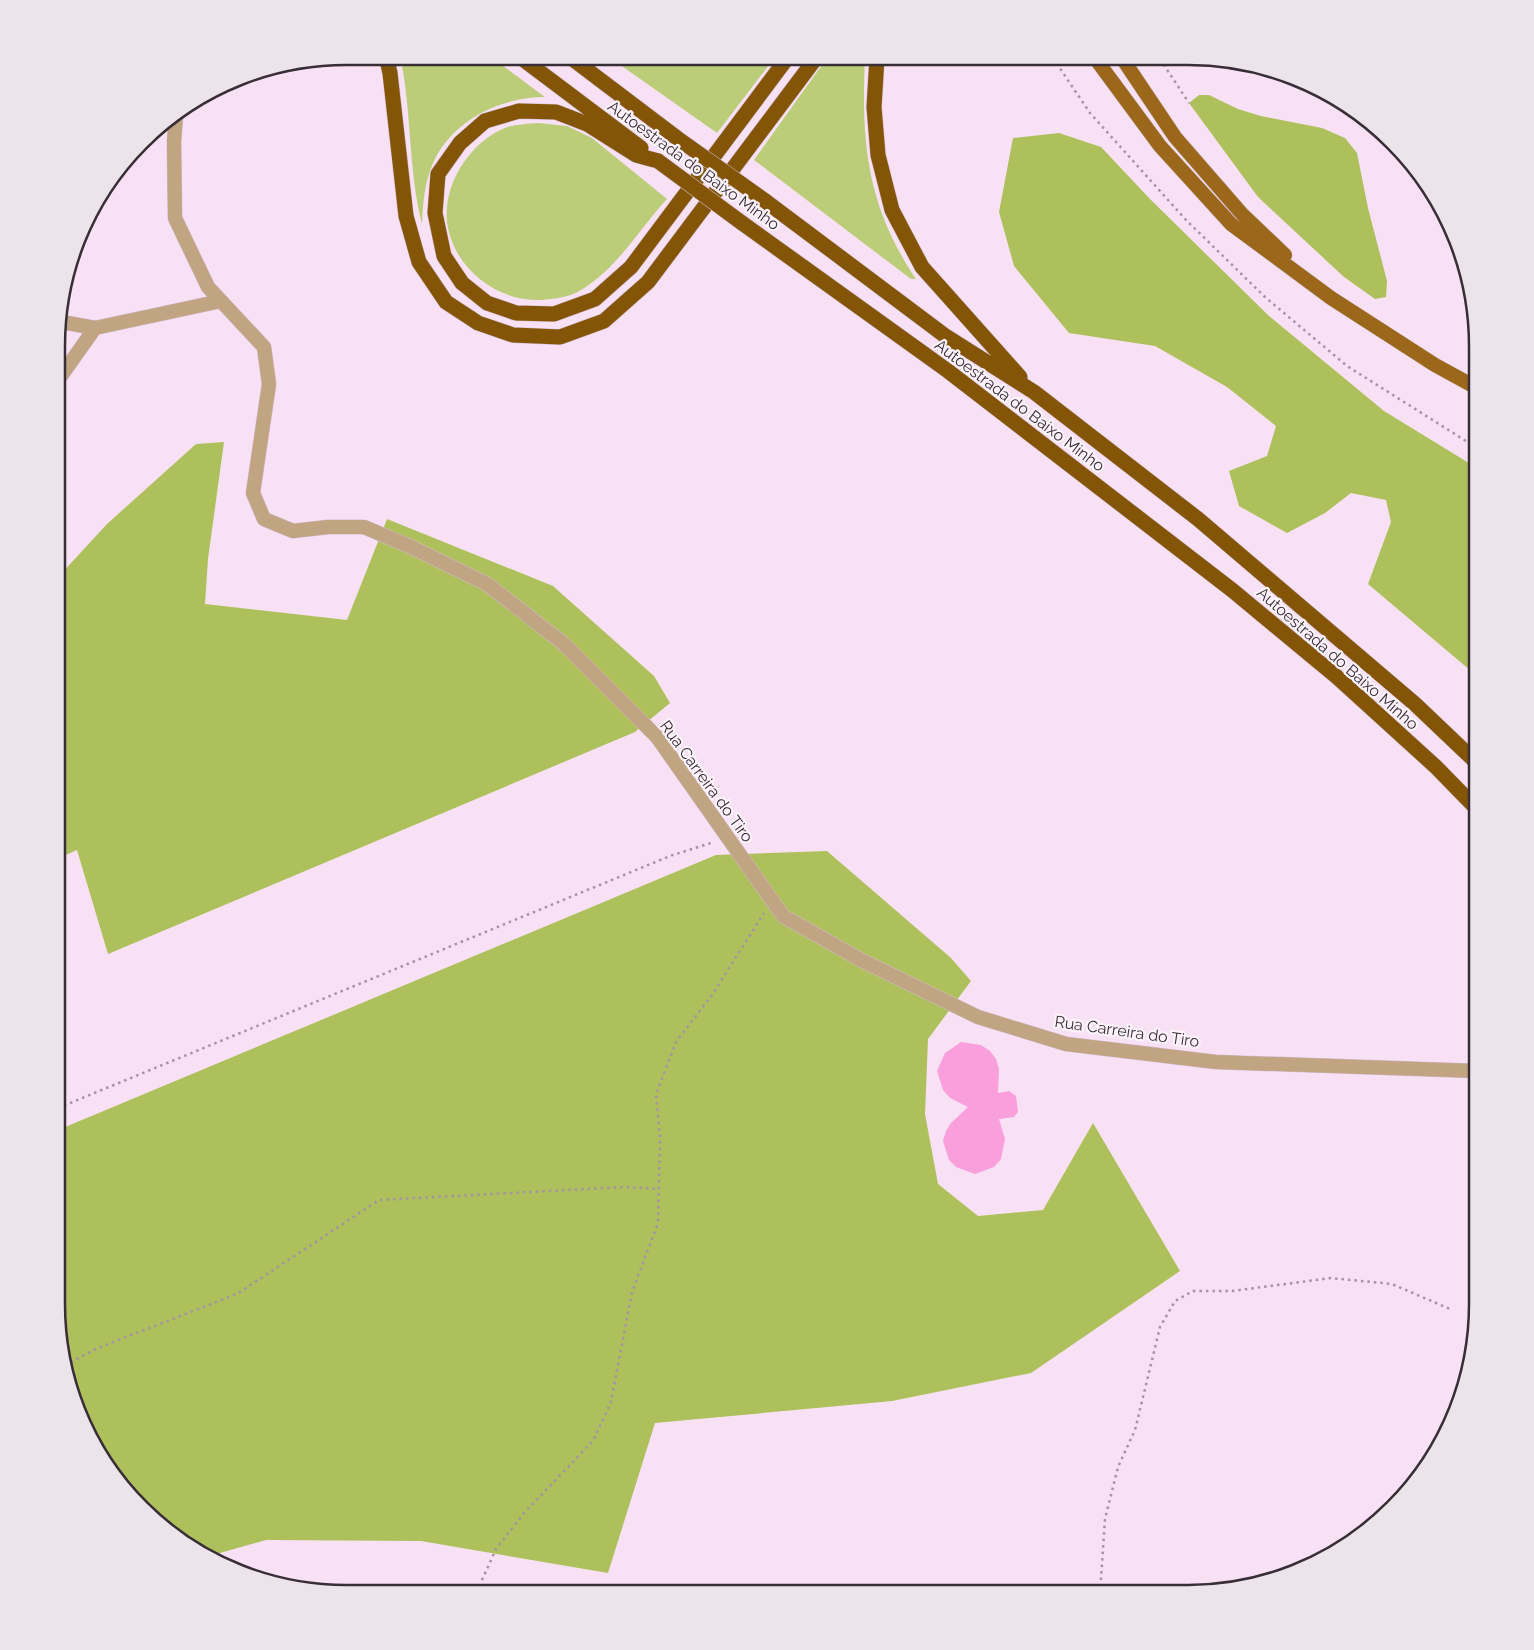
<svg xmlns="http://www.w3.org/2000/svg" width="1534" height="1650" viewBox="0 0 1534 1650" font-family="Raleway,sans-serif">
<rect width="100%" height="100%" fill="#f8e1f5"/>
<!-- green -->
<path fill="#bccd7a" d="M400 56 491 57 545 97C498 97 446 123 430 171 424 188 423 205 422 224 408 169 412 111 400 56Z
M609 57H775L717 133Z
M827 58H865C861 143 867 206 916 279H911L754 160Z
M539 123 567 126 592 138 667 199C639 229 618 268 581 290 570 297 554 299 541 300 497 302 453 268 447 222 443 184 470 142 505 128 515 124 528 124 539 123Z"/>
<!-- forest -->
<path fill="#aec05b" d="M1199 95H1209L1238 109 1261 116 1322 128 1345 138 1357 153 1368 208 1387 281 1386 297 1375 299 1344 277 1258 197 1189 103Z
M1059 133 1101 147 1150 199 1269 316 1384 411 1477 468V676L1368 584 1391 522 1386 500 1351 493 1325 513 1287 533 1239 506 1229 471 1267 456 1276 426 1227 387 1155 346 1069 333 1014 266 999 212 1013 138Z
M224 442 208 559 205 604 347 620 387 519 553 586 654 676 670 703 635 732 108 954 77 850 59 858 60 575 107 524 196 444Z
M827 851 951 958 971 981 928 1039 925 1114 938 1184 978 1216 1043 1210 1093 1123 1180 1271 1031 1373 892 1401 655 1423 608 1573 421 1541 266 1540 206 1557 155 1522 105 1465 72 1397 57 1323 58 1130 716 855Z"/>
<!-- building -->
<path fill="#f99fdb" d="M961 1042 981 1045 990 1051 996 1059 999 1069 998 1093 1009 1091 1016 1096 1018 1112 1014 1117 999 1119 1005 1139 1001 1159 994 1167 975 1174 956 1167 949 1160 943 1141 946 1131 951 1123 968 1107 950 1098 943 1090 937 1071 945 1053Z"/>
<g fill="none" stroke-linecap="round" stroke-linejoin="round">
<defs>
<path id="minor" d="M176 116 174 142 175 218 208 287 264 347 269 384 253 493 264 519 293 531 328 527H364L409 546 487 584 564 644 657 737 783 916 861 960 978 1017 1066 1044 1216 1062 1477 1071
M62 322 95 328
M61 376 95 328 221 301"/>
<path id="primary" d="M1095 58 1160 146 1231 224 1331 298 1435 365 1477 388
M1122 58 1175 137 1242 214 1285 255"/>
<path id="motorway" d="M386 56 390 73 406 216 419 262 446 302 478 323 513 335 560 337 604 321 648 282 816 58
M520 57 641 148
M570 57 677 138
M877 58 874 107 878 155 892 210 922 267 1020 377
M658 161 636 155 587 124 556 112 519 111 485 121 460 143 438 174 435 213 444 256 462 283 487 303 516 313 554 314 595 299 631 267 788 57
M764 200 944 335 1034 392 1198 519 1415 704 1477 763
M742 223 948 371 1232 590 1337 677 1436 767 1477 809"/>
</defs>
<!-- minor casing -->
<use href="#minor" stroke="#d1bdcf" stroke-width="15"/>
<!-- primary casing -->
<use href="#primary" stroke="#d1bdcf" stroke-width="15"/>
<!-- motorway casing -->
<use href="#motorway" stroke="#d1bdcf" stroke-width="16"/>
<!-- path -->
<path stroke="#a493a2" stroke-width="2.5" stroke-dasharray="2.5 4" stroke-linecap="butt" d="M1053 58 1090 113 1186 220 1265 297 1347 366 1477 448
M1160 59 1189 103
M58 1108 670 856 714 842
M65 1365 98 1348 237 1294 379 1200 624 1187 659 1189
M481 1593 482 1580 496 1549 524 1513 593 1441 611 1402 632 1292 658 1223 660 1138 656 1094 676 1042 712 995 764 913
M1100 1593 1105 1519 1118 1467 1135 1430 1160 1327 1175 1301 1193 1291H1232L1331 1278 1392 1284 1450 1309"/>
<!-- minor -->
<use href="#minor" stroke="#c1a482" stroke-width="14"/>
<!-- primary -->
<use href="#primary" stroke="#9b671b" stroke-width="14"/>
<!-- motorway -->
<use href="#motorway" stroke="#845507" stroke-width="15"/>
<defs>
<path id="motorway-bridge" d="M677 138 764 200
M658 161 742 223"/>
</defs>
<!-- motorway-bridge casing -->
<use href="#motorway-bridge" stroke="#d1bdcf" stroke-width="16" stroke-linecap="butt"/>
<!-- motorway-bridge -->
<use href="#motorway-bridge" stroke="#845507" stroke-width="15"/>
</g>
<g text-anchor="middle" stroke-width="4.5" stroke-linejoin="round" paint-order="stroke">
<!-- street labels -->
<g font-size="16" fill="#372e36" stroke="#fdf3fb">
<text transform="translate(694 165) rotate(36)" y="6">Autoestrada do Baixo Minho</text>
<text transform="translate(1020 405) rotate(37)" y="6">Autoestrada do Baixo Minho</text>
<text transform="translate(1338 658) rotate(41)" y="6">Autoestrada do Baixo Minho</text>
<text transform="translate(707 781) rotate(54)" y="6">Rua Carreira do Tiro</text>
<text transform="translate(1127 1031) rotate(8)" y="6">Rua Carreira do Tiro</text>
</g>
</g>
<!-- crop -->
<path d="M0 0H1534V1650H0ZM346 65H1188A281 281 0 0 1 1469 346V1304A281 281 0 0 1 1188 1585H346A281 281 0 0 1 65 1304V346A281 281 0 0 1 346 65Z" fill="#ede3eb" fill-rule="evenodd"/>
<path fill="none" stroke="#372e36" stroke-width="2.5" d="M346 65H1188A281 281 0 0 1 1469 346V1304A281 281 0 0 1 1188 1585H346A281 281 0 0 1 65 1304V346A281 281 0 0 1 346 65Z"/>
</svg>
